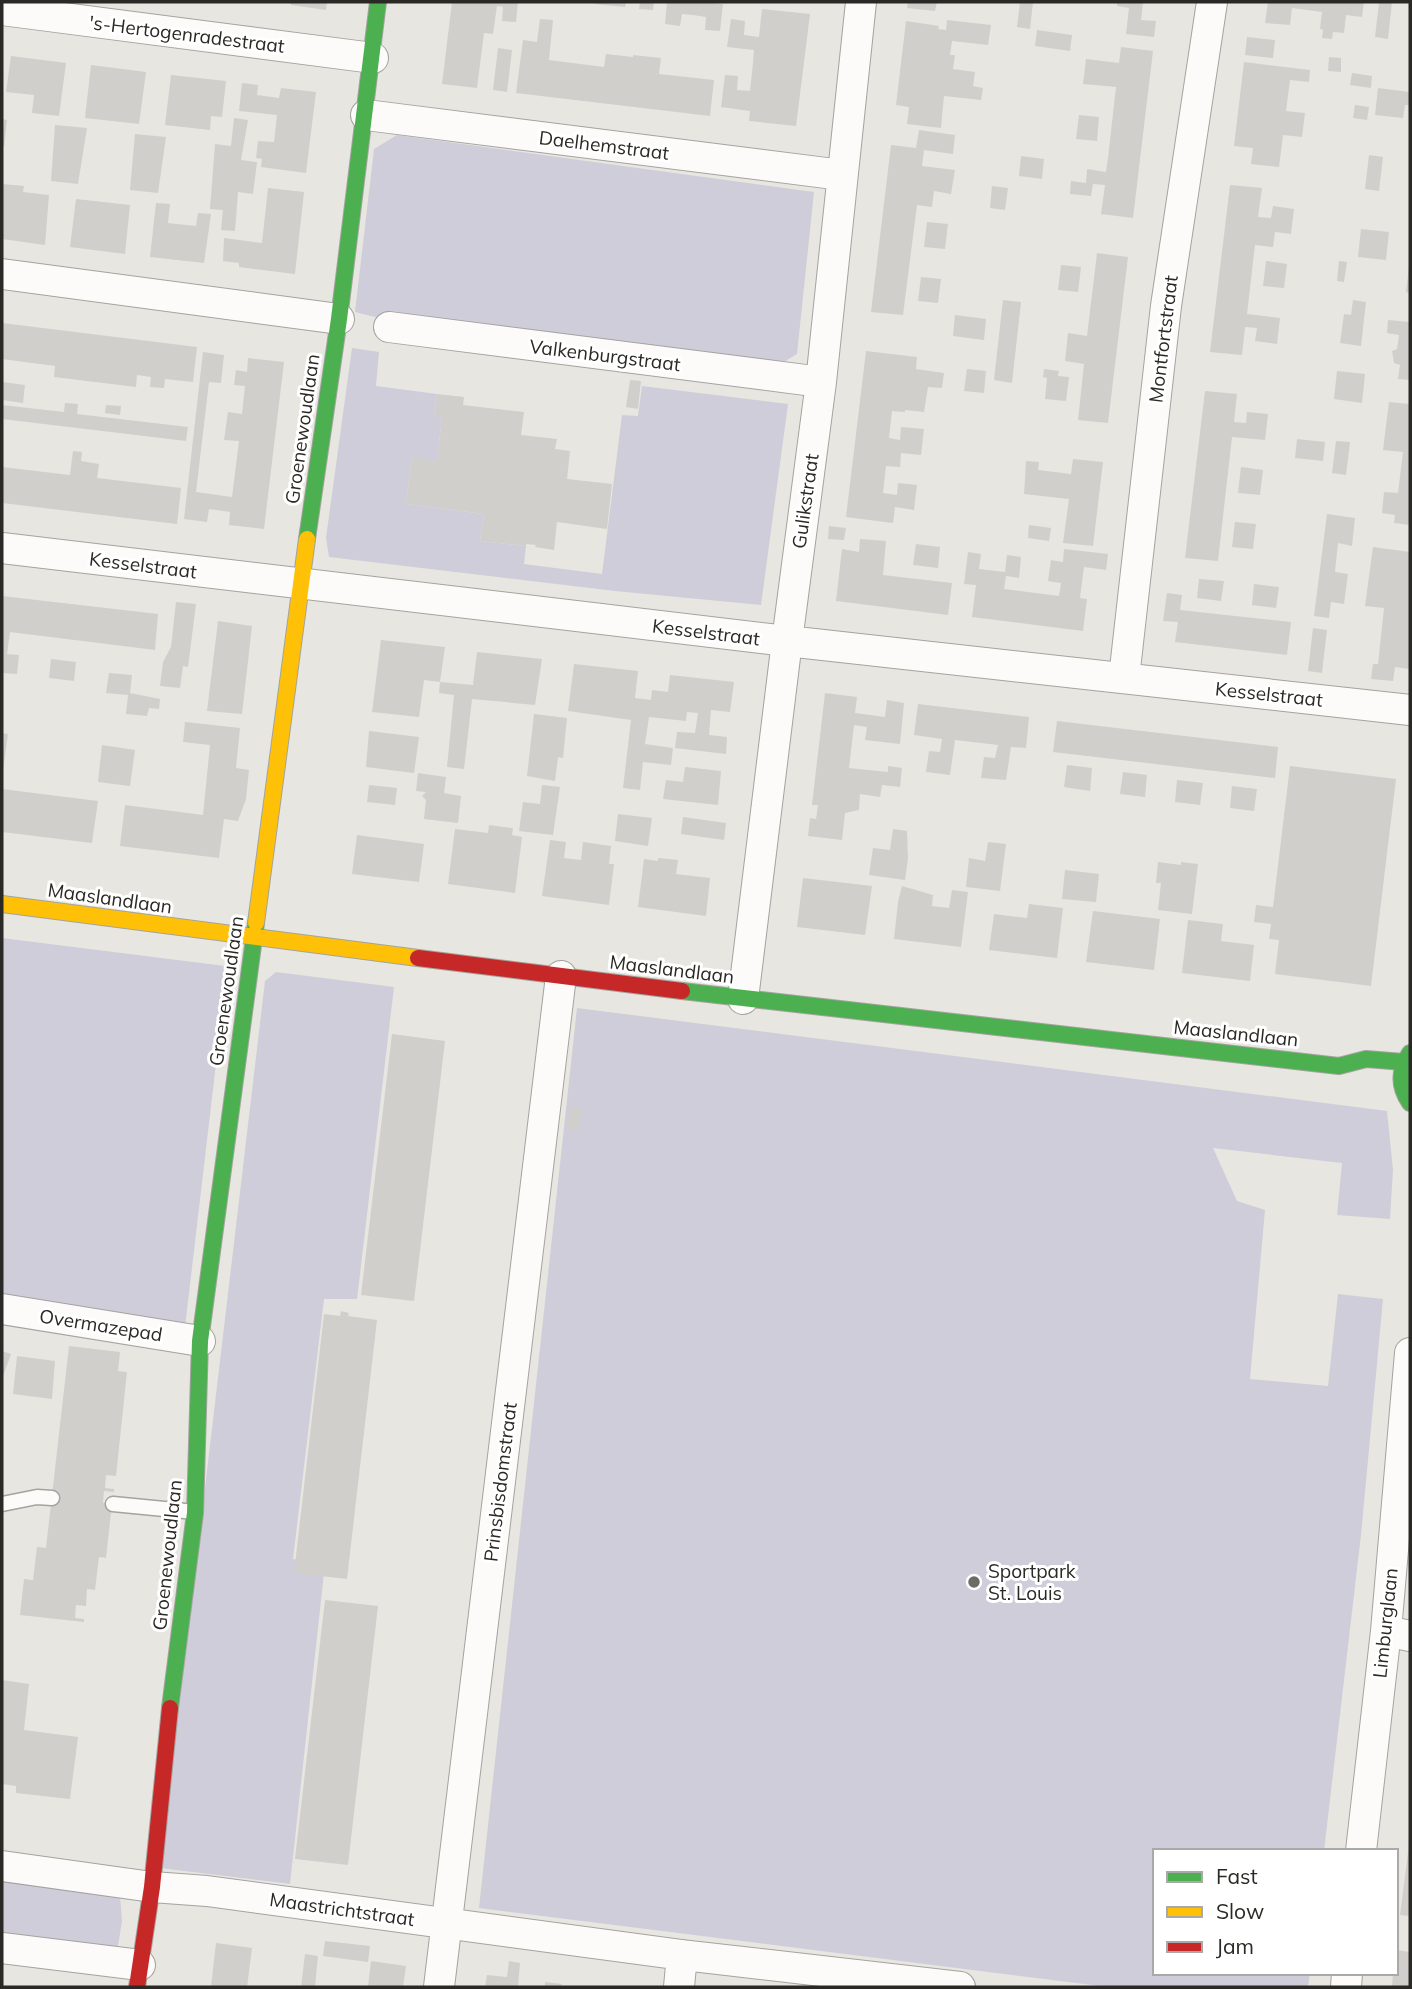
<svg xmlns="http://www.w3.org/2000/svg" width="1412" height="1989" viewBox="0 0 1412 1989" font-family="Mulish,sans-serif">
<rect width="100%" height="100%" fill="#e8e6e0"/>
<!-- green -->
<path fill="#cfcdd9" d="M397 135 814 192 797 354 782 363 383 319 355 312 374 149Z
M352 348 379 352 376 386 437 394 434 415 442 417 437 461 412 458 406 504 484 514 480 541 526 546 524 564 602 574 622 415 638 416 642 386 788 404 761 605 615 591 329 557 326 538Z
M2 938 225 966 226 979 185 1327 2 1298Z
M276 972 394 987 357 1299H324L293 1559 325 1564 290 1884 160 1868 265 981Z
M577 1008 1387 1111 1393 1170 1390 1219 1337 1215 1342 1163 1213 1148 1237 1201 1265 1210 1250 1379 1328 1386 1338 1294 1383 1299 1361 1535 1324 1851H1155V1973H1310L1308 1987H1108L479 1908Z
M2 1881 120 1896 122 1921 118 1946 102 1947 2 1936Z"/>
<!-- building -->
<path fill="#d1cfcb" d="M291 2H327L326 10 291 5Z
M452 2H518L516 22 502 21 503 7 497 6 493 34 484 33 477 88 442 84Z
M595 2H626L625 7 595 4Z
M640 2H654L653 10 639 9Z
M667 2H703L723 4 720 31 705 30 706 17 693 15 682 14 680 26 665 24Z
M908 2H937L935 11 907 8Z
M1020 2H1033L1030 29 1017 27Z
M1117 2H1143L1141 20 1156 21 1154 37 1126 34 1129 8 1117 6Z
M1268 2H1364L1362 17 1346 15 1344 33 1333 32 1332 39 1322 38 1323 30 1320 29 1322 12 1292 8 1290 25 1265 23Z
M1379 2H1392L1388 39 1375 37Z
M762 9 810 14 796 126 749 121 750 111 721 107 725 75 738 76 737 90 750 91 753 63 754 50 727 47 731 19 745 21 744 35 759 37Z
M540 19 553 20 549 60 604 67 606 54 633 57V55L661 58 659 74 714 80 710 116 516 93 523 40 537 42Z
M947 20 991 25 988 45 952 41 950 55H955L953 69 975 72 973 86 983 88 981 100 944 96 941 128 907 124 909 107 896 105 906 21 939 26 938 29 946 30Z
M1037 30 1072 35 1070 51 1035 46Z
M1247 37 1275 40 1273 58 1245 55Z
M1121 47 1153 51 1133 218 1101 214 1105 185 1093 184 1091 196 1070 194 1071 181 1086 183 1087 169 1106 172 1108 158 1116 87 1083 84 1086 59 1119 63Z
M498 48 512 50 507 92 493 90Z
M11 56 66 63 59 116 32 113 34 95 6 92Z
M1329 57 1341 58V72L1328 71Z
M1244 62 1310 70 1309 82 1290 80 1286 111 1305 113 1302 137 1283 135 1279 167 1251 164 1253 148 1234 146Z
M91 65 146 72 139 124 85 118Z
M1352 73 1372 76 1371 88 1350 85Z
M171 75 226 81 222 117 211 116 210 130 165 125Z
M242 83 258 85 257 95 279 98 281 88 316 92 306 173 261 167 262 159 256 158 258 141 274 142 277 115 239 111Z
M1378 88 1410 92V105H1405L1403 118 1375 115Z
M1355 105 1369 107 1367 120 1353 118Z
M1079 115 1099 117 1097 141 1076 139Z
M234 118 248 120 241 160 257 162 253 194 238 192 235 231 221 230 223 210 210 209 215 144 231 146Z
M2 119 7 120 4 147H2Z
M55 125 87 128 78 184 51 181Z
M919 130 955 135 953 154 924 150 922 166 955 170 951 194 934 191 932 207 917 205 903 315 871 312 891 145 916 148Z
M135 134 166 137 158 193 130 190Z
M1369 155 1383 157 1379 191 1365 189Z
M1021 156 1044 159 1042 179 1019 176Z
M2 184 24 186 23 192 49 195 45 245 2 239Z
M1230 185 1262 188 1258 217 1271 218 1273 206 1294 209 1291 234 1275 232 1273 247 1255 245 1247 314 1280 318 1277 344 1255 341 1257 328 1245 327 1242 355 1210 352Z
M992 186 1008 188 1005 210 990 208Z
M268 188 304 192 295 274 239 267V263L223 261 224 238 262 243Z
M76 199 130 205 125 254 70 247Z
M156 203 170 204 168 223 196 226 198 213 211 214 204 263 150 257Z
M927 222 948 224 945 249 924 247Z
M1361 229 1389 232 1386 260 1358 257Z
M1097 253 1128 257 1108 423 1078 420 1084 364 1065 361 1068 333 1087 336Z
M1266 261 1287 264 1284 288 1263 286Z
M1339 261 1347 262 1344 282 1337 281Z
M1061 265 1081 267 1078 292 1058 290Z
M1409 267 1410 268V293L1406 292Z
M921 277 941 279 938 303 918 301Z
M1003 300 1021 302 1012 383 994 380Z
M1353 300 1366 302 1361 346 1340 343 1344 314 1351 315Z
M955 315 986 319 984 340 953 336Z
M1388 320 1410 322V380L1398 379 1400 365 1394 363 1392 351 1397 349 1399 335 1387 333Z
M2 323 197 347 193 382 165 379 164 388 150 387 151 377 137 375 136 387 54 377 55 366 2 359Z
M866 351 917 357 916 369 944 373 942 388 928 387 924 412 905 410V412L892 411 889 438 900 440 901 427 924 429 921 455 901 453 900 467 886 466 883 493 897 495 898 483 917 485 914 510 895 507 893 523 846 517Z
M203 352 224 355 221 383 209 382 196 492 232 497 239 441 224 440 228 412 242 414 245 386 234 385 236 370 247 372 248 358 284 362 264 529 229 525 230 512 209 509 207 522 184 519Z
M967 369 986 371 984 393 964 391Z
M1044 369 1059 371 1058 376 1069 377 1066 401 1045 399 1047 378 1043 377Z
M1337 371 1365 374 1362 403 1334 399Z
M630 380 641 381 638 409 626 407Z
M2 382 25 385 23 403 2 400Z
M1205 391 1237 394 1234 422 1246 423 1247 412 1268 414 1265 440 1232 437 1218 561 1185 558Z
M437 394 464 397 463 405 524 412 521 435 557 439 555 449 570 451 567 479 612 484 607 529 557 522 554 550 535 547 536 545 526 544V546L480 541 484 514 406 504 412 457 437 461 442 417 434 416Z
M1389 402 1410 404V525L1394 523 1395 515 1382 513 1384 492 1398 493 1403 452 1383 450Z
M65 403 78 404 77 414 188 427 186 441 2 419V405L64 412Z
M106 405 121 406 120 415 105 413Z
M1297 439 1325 442 1323 461 1295 458Z
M1336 441 1350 442 1346 475 1332 473Z
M73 451 82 452 81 461 99 464 97 478 181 488 177 524 2 503V467L70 475Z
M1073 459 1103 462 1093 546 1063 543 1069 499 1024 494 1026 461 1039 462 1038 470 1071 474Z
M1241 467 1263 470 1260 495 1238 493Z
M1327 514 1355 518 1352 546 1338 543 1335 572 1348 574 1344 604 1331 602 1329 618 1314 616Z
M1235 522 1256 524 1253 549 1232 547Z
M1029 525 1051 528 1049 541 1028 538Z
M829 526 846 528 844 540 828 539Z
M860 539 886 541 883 575 952 583 948 615 836 601 842 549 859 552Z
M916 544 940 547 938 568 913 565Z
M1373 547 1410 552 1409 669 1395 667 1393 681 1371 679 1373 664H1378L1384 608 1365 606Z
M1064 549 1108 554 1106 570 1084 567 1080 598 1087 599 1083 631 972 617 976 585 964 584 968 552 981 554 979 569 1005 572 1007 555 1021 557 1019 578 1006 576 1004 589 1059 596 1061 583 1048 581 1051 560 1063 562Z
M1199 579 1224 581 1221 601 1197 598Z
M1254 584 1279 587 1276 608 1252 605Z
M1167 593 1182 595 1180 610 1291 622 1287 655 1175 642 1178 622 1163 621Z
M2 596 158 614 155 650 10 632 7 654 19 655 17 674 2 673Z
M176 602 196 604 188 667 183 666 180 688 160 686 163 662 171 647Z
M218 621 252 626 242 714 207 711Z
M1313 628 1327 630 1322 673 1308 671Z
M381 640 445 647 440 682 424 680 419 717 372 712Z
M477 652 542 659 535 705 472 699 464 769 447 767 454 695 439 693 440 682 473 685Z
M51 659 76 662 74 681 49 678Z
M574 664 638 671 635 698 651 700 652 690 668 692 670 675 734 682 730 712 711 710 709 735 727 737 726 754 675 748 677 732 695 733 698 713 687 712 686 721 649 717 645 744 673 748 671 765 643 762 640 790 623 788 631 720 568 711Z
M109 673 132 675 130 693 160 699 159 709 149 708 147 716 126 714 128 695 106 693Z
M825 693 857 697 855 713 885 717 887 700 904 703 900 744 865 740 867 727 854 725 849 768 888 772V766L902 768 900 787 882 785 880 797 860 794 859 810 845 813 842 840 808 836 810 818 816 819 818 805H812Z
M918 704 1029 717 1026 748 1011 747 1006 780 981 778 984 757 995 758 998 745 955 740 950 775 926 772 929 751 940 752 942 739 914 735Z
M534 714 567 718 563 758 558 757 555 781 527 776Z
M1057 721 1278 747 1275 778 1053 752Z
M185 722 240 728 236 768 249 770 246 799 238 821 224 819 219 858 120 846 125 805 203 815 210 745 183 742Z
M369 731 419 737 414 773 366 767Z
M2 733 8 734 3 770H2Z
M102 745 135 750 130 786 98 782Z
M1067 765 1092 768 1090 791 1064 787Z
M1290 766 1396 779 1371 986 1275 974 1279 940 1269 939 1271 924 1254 922 1256 905 1273 907Z
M685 767 721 771 718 805 663 799 666 780 683 782Z
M1123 772 1147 775 1145 797 1120 794Z
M418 773 446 777 444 793 461 796 458 823 424 819 426 800 422 796 426 792 416 791Z
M1177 780 1203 783 1200 805 1175 802Z
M369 785 397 788 395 805 367 802Z
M542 785 560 787 553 835 519 831 523 802 540 804Z
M1232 786 1257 789 1254 811 1230 808Z
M2 789 98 801 92 843 2 832Z
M618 814 652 818 648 846 615 841Z
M683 817 726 823 724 840 681 834Z
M489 825 513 828 512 835 522 837 515 893 448 884 455 829 488 833Z
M893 829 907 831 908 859 905 880 869 875 873 848 890 850Z
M357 835 424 844 419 882 352 874Z
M550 840 566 842 564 858 581 860 583 842 611 846 609 864H614L609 905 542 896Z
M988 842 1006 844 1000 891 966 887 969 858 985 861Z
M658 858 678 860 676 874 710 878 706 916 638 907 644 859 658 861Z
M1158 862 1181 865V862L1198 864 1192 914 1158 910 1161 883H1156Z
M1065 870 1099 874 1096 902 1062 899Z
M803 878 872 886 865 935 797 927Z
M902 886 933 895 932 906 949 908 952 890 968 892 961 947 894 939 898 902Z
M1029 904 1063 908 1057 958 989 950 994 914 1027 918Z
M1093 911 1160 919 1154 970 1086 962Z
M1188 920 1223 924 1221 941 1254 945 1250 981 1182 973Z
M392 1034 445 1041 414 1301 361 1295Z
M570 1108 582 1109 579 1130 567 1129Z
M341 1311 349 1313 348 1316 377 1320 347 1579 294 1573 324 1314 340 1316Z
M69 1346 120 1352 118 1371 127 1372 116 1476 106 1475 105 1488 114 1489V1492L104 1491 103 1503 112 1504 106 1558 99 1557 95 1590 87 1589 86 1606 76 1605 75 1618 84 1619V1622L20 1615 24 1579 33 1580 37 1547 46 1548Z
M2 1351 11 1354 2 1379Z
M17 1356 55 1361 52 1399 13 1394Z
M325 1600 378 1606 348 1865 295 1859Z
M2 1680 29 1684 24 1730 78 1737 70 1799 16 1793V1786L2 1784Z
M1409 1845 1410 1846V1916L1400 1915Z
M325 1941 370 1946 368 1962 323 1956Z
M216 1943 252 1948 247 1987H211Z
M1396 1950 1410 1952V1987H1392L1393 1973H1396Z
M305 1954 318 1956 315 1987H301Z
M371 1961 406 1966 403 1987H368Z
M509 1961 520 1963 518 1987H485L487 1975 507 1977Z
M545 1982 562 1984 561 1987H545Z"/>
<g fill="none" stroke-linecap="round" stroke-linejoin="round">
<defs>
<path id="lane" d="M2 1504 37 1497 52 1498
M113 1504 195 1512"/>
<path id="street" d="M2 10 373 58
M366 115 842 175
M2 274 339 319
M389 327 821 382
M2 548 787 641 1410 710
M1124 678 1166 306 1212 2
M743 999 787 641 821 382 861 2
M2 1309 200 1341
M1386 1631 1410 1636
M1361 1851 1386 1631 1410 1353
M2 1866 152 1887 207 1891 682 1955 960 1987
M2 1948 140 1965
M439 1987 561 976
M679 1987 682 1955
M1346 1987 1347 1973"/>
<path id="fast" d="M307 539 339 319 378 2
M682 991 1339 1066 1366 1059 1404 1062
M1410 1053C1399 1070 1398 1086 1410 1103
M170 1708 195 1513 200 1341 256 923"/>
<path id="slow" d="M2 904 418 958
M256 923 307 539"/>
<path id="jam" d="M418 958 682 991
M137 1987 152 1887 170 1708"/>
</defs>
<!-- lane casing -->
<use href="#lane" stroke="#a4a39f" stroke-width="17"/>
<!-- street casing -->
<use href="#street" stroke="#a4a39f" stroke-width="32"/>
<!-- fast casing -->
<use href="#fast" stroke="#a4a39f" stroke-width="18"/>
<!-- slow casing -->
<use href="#slow" stroke="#a4a39f" stroke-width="18"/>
<!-- jam casing -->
<use href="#jam" stroke="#a4a39f" stroke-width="18"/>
<!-- lane -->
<use href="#lane" stroke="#fcfbfa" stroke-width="14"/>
<!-- street -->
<use href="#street" stroke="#fcfbfa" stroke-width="30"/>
<!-- fast -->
<use href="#fast" stroke="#4caf50" stroke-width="16"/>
<!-- slow -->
<use href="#slow" stroke="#ffc107" stroke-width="16"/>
<!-- jam -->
<use href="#jam" stroke="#c62828" stroke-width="16"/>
</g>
<!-- markers -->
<circle fill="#6c6b66" stroke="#fff" stroke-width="2.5" cx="974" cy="1582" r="7"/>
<g text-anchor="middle" stroke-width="6" stroke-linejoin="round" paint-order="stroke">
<!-- street labels -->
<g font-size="19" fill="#2a2925" stroke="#fff">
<text transform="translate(187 34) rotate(7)" y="7">'s-Hertogenradestraat</text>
<text transform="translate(604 145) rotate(7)" y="7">Daelhemstraat</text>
<text transform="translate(1163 339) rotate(-83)" y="7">Montfortstraat</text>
<text transform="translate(605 355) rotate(7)" y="7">Valkenburgstraat</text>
<text transform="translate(302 429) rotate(-82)" y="7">Groenewoudlaan</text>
<text transform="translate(805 501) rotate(-82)" y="7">Gulikstraat</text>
<text transform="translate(143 565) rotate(7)" y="7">Kesselstraat</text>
<text transform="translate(706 632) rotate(7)" y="7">Kesselstraat</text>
<text transform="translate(1269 694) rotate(6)" y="7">Kesselstraat</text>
<text transform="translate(110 898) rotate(8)" y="7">Maaslandlaan</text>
<text transform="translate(672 969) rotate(7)" y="7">Maaslandlaan</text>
<text transform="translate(226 991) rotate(-82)" y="7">Groenewoudlaan</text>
<text transform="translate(1236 1033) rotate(6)" y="7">Maaslandlaan</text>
<text transform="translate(101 1325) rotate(9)" y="7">Overmazepad</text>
<text transform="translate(500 1482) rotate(-83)" y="7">Prinsbisdomstraat</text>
<text transform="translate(167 1555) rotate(-84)" y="7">Groenewoudlaan</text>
<text transform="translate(1385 1623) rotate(-84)" y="7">Limburglaan</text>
<text transform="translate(342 1909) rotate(8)" y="7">Maastrichtstraat</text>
</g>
<!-- poi labels -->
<g font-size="19" fill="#2a2925" stroke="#fff" text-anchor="start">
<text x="988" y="1578">Sportpark<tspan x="988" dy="22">St. Louis</tspan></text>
</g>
</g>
<!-- border -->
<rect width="1412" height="1989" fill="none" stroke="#2a2925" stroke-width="7"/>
<!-- legend -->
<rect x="1153" y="1849" width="245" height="126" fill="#ffffff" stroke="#aaa9a8" stroke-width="2"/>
<rect x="1167" y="1872" width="35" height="10" fill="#4caf50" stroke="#aaa9a8" stroke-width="2"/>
<text x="1216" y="1884" font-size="21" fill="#2a2925">Fast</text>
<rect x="1167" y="1907" width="35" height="10" fill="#ffc107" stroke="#aaa9a8" stroke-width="2"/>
<text x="1216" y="1919" font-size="21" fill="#2a2925">Slow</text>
<rect x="1167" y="1942" width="35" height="10" fill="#c62828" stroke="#aaa9a8" stroke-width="2"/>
<text x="1216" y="1954" font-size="21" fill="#2a2925">Jam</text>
</svg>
